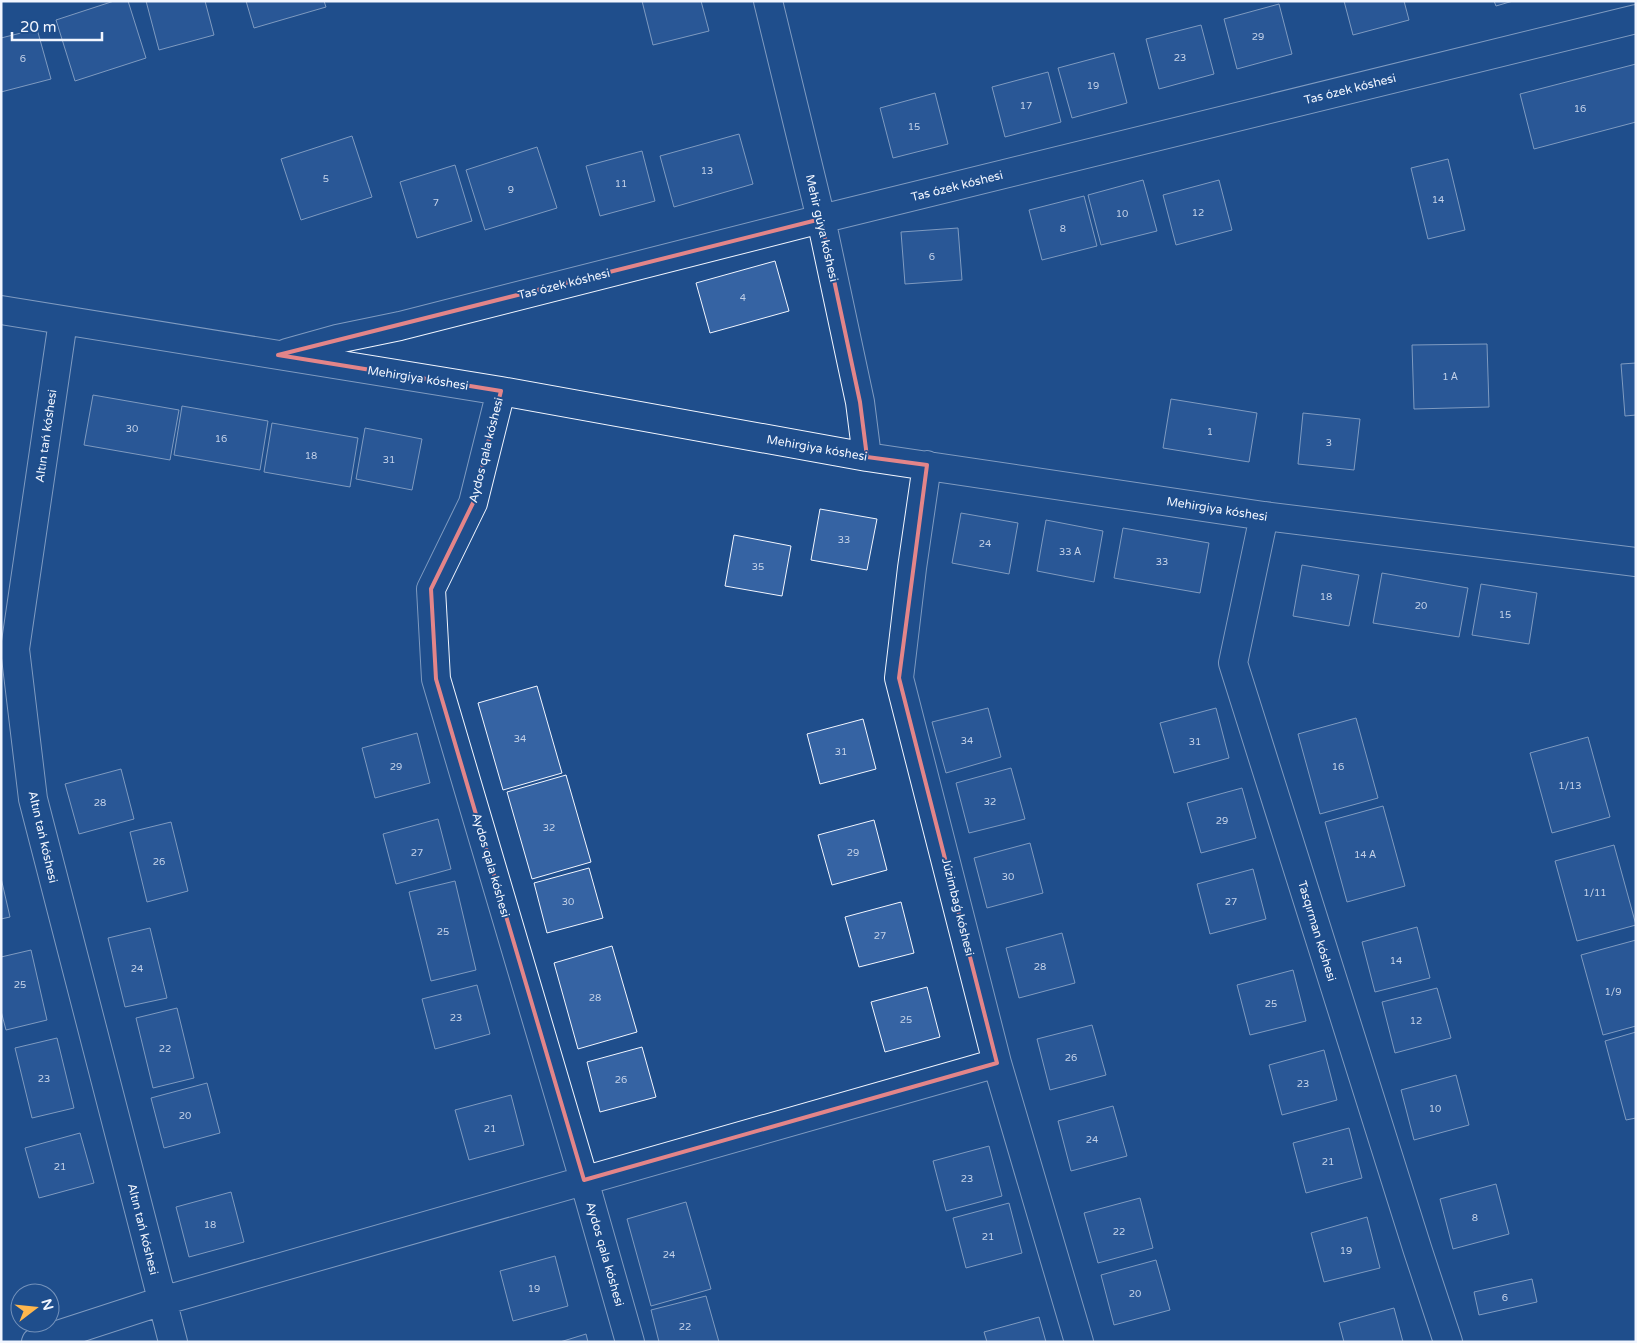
<svg xmlns="http://www.w3.org/2000/svg" width="1637" height="1343" viewBox="0 0 1637 1343" font-family="'Varela Round',sans-serif">
<rect width="100%" height="100%" fill="#1f4e8c"/>
<!-- building -->
<path fill="#3563a3" stroke="#f2f6ff" d="M114 1H128L146 58 75 81 56 20Z
M146 1H205L214 35 159 50Z
M246 1H324L326 7 254 28Z
M642 1H701L709 31 653 45Z
M1344 1H1404L1409 20 1353 35Z
M1494 1H1513L1496 6Z
M1279 4 1292 54 1237 69 1224 19Z
M1201 25 1214 74 1159 89 1146 39Z
M37 29 51 79 1 92V38Z
M1114 53 1127 103 1072 118 1058 68Z
M1636 64V122L1534 149 1520 94Z
M1048 72 1061 122 1005 137 992 87Z
M935 93 948 144 893 158 880 108Z
M739 134 753 184 674 207 660 156Z
M352 136 372 197 301 220 281 159Z
M537 147 557 208 485 230 466 170Z
M642 151 655 201 600 216 586 166Z
M1448 159 1465 230 1428 239 1411 168Z
M455 165 472 221 417 238 400 182Z
M1143 180 1157 231 1101 245 1088 195Z
M1219 180 1232 230 1176 245 1163 195Z
M1084 196 1097 246 1042 260 1029 210Z
M958 228 962 280 905 284 901 232Z
M775 261 789 311 710 333 696 283Z
M1487 344 1489 407 1414 409 1412 345Z
M1636 363V415L1625 416 1621 364Z
M93 395 179 410 170 460 84 445Z
M1171 399 1257 413 1249 462 1163 448Z
M182 406 268 421 260 470 174 455Z
M1303 413 1360 419 1354 470 1298 464Z
M272 423 358 438 350 487 264 472Z
M365 428 422 439 412 490 356 479Z
M820 509 877 519 867 570 811 560Z
M961 513 1018 523 1009 574 952 563Z
M1046 520 1103 531 1094 582 1037 571Z
M1123 528 1209 543 1200 593 1114 578Z
M734 535 791 546 782 596 725 586Z
M1302 565 1359 575 1349 626 1293 616Z
M1382 573 1468 588 1459 637 1373 623Z
M1481 584 1537 593 1529 644 1472 635Z
M537 686 562 773 503 790 478 703Z
M988 708 1001 757 946 773 932 722Z
M1216 708 1229 758 1174 773 1160 723Z
M1356 718 1378 798 1320 814 1298 734Z
M863 719 876 769 820 784 807 734Z
M417 733 430 783 375 798 362 748Z
M1588 737 1610 817 1552 833 1530 753Z
M1011 768 1025 819 969 833 956 783Z
M121 769 134 819 79 834 65 784Z
M566 775 591 862 532 879 507 792Z
M1242 788 1256 838 1201 853 1187 803Z
M1383 806 1405 886 1347 902 1325 822Z
M438 819 451 869 396 884 383 834Z
M874 820 887 870 832 885 818 835Z
M171 822 188 891 147 902 130 832Z
M1030 843 1043 893 987 908 974 858Z
M1614 845 1636 925 1577 941 1555 861Z
M589 868 603 918 547 933 534 883Z
M1253 869 1266 919 1210 934 1197 884Z
M1 878 10 917 1 919Z
M455 881 476 970 431 981 409 892Z
M901 902 914 953 859 967 845 917Z
M1417 927 1430 978 1375 992 1362 942Z
M150 928 167 998 125 1007 108 938Z
M1062 933 1075 983 1019 998 1006 948Z
M1636 940V1026L1603 1035 1581 955Z
M612 946 637 1032 578 1049 554 963Z
M31 950 47 1020 6 1030 1 1011V957Z
M1293 970 1306 1021 1250 1035 1237 985Z
M477 985 490 1034 435 1049 422 999Z
M927 987 940 1037 885 1052 871 1002Z
M1437 988 1451 1038 1395 1053 1382 1002Z
M177 1008 194 1078 153 1088 136 1018Z
M1092 1025 1106 1075 1050 1090 1037 1039Z
M1636 1032V1118L1626 1120 1605 1041Z
M57 1038 74 1108 32 1118 15 1048Z
M642 1047 656 1097 600 1112 587 1062Z
M1324 1050 1337 1100 1282 1115 1269 1065Z
M1456 1075 1469 1125 1414 1140 1401 1090Z
M207 1083 220 1133 164 1148 151 1098Z
M511 1095 524 1145 469 1160 455 1110Z
M1113 1106 1127 1156 1071 1171 1058 1121Z
M1349 1128 1362 1178 1306 1193 1293 1143Z
M80 1133 94 1183 39 1198 25 1148Z
M989 1146 1002 1196 946 1211 933 1161Z
M1496 1184 1509 1234 1453 1249 1440 1199Z
M231 1192 244 1242 189 1257 176 1207Z
M1140 1198 1153 1248 1098 1263 1084 1213Z
M686 1202 711 1289 651 1306 627 1219Z
M1009 1203 1022 1253 966 1268 953 1218Z
M1367 1217 1380 1268 1324 1282 1311 1233Z
M555 1256 568 1306 513 1321 500 1271Z
M1156 1260 1170 1310 1114 1325 1101 1275Z
M1532 1279 1537 1302 1479 1315 1474 1292Z
M706 1296 719 1342H659L651 1310Z
M1394 1308 1403 1342H1344L1339 1323Z
M1039 1317 1046 1342H987L984 1332Z
M586 1334 588 1342H560Z"/>
<g fill="none" stroke-linecap="round" stroke-linejoin="round">
<defs>
<path id="street" d="M768 1 821 219 860 402 867 457
M1 310 501 391 867 457 1264 516 1636 562
M63 321 15 649 33 799 173 1342
M287 353 337 339 400 326 821 219 1636 19
M501 391 473 503 431 589 436 679 584 1180 630 1342
M927 465 912 568 899 678 997 1063 1079 1342
M1264 516 1233 663 1418 1251 1448 1342
M36 1342 162 1301 997 1063"/>
</defs>
<!-- street casing -->
<use href="#street" stroke="#f2f6ff" stroke-width="30"/>
<!-- street -->
<use href="#street" stroke="#1f4e8c" stroke-width="28"/>
</g>
<!-- marked area -->
<path d="M0 0H1637V1343H0ZM821 219 860 402 867 457 927 465 899 678 997 1063 584 1180 436 679 431 589 473 503 501 391 278 355Z" fill="#1f4e8c" fill-opacity=".55" fill-rule="evenodd"/>
<path fill="none" stroke="#e38589" stroke-width="4" stroke-linejoin="round" d="M821 219 860 402 867 457 927 465 899 678 997 1063 584 1180 436 679 431 589 473 503 501 391 278 355Z"/>
<g text-anchor="middle" stroke-width="4" stroke-linejoin="round" paint-order="stroke">
<!-- number labels -->
<g font-size="10" fill="#c3d1e8">
<text x="1258" y="40">29</text>
<text x="1180" y="61">23</text>
<text x="23" y="62">6</text>
<text x="1093" y="89">19</text>
<text x="1026" y="109">17</text>
<text x="1580" y="112">16</text>
<text x="914" y="130">15</text>
<text x="707" y="174">13</text>
<text x="326" y="182">5</text>
<text x="621" y="187">11</text>
<text x="511" y="193">9</text>
<text x="1438" y="203">14</text>
<text x="436" y="206">7</text>
<text x="1198" y="216">12</text>
<text x="1122" y="217">10</text>
<text x="1063" y="232">8</text>
<text x="932" y="260">6</text>
<text x="743" y="301">4</text>
<text x="1450" y="380">1 А</text>
<text x="132" y="432">30</text>
<text x="1210" y="435">1</text>
<text x="221" y="442">16</text>
<text x="1329" y="446">3</text>
<text x="311" y="459">18</text>
<text x="389" y="463">31</text>
<text x="844" y="543">33</text>
<text x="985" y="547">24</text>
<text x="1070" y="555">33 А</text>
<text x="1162" y="565">33</text>
<text x="758" y="570">35</text>
<text x="1326" y="600">18</text>
<text x="1421" y="609">20</text>
<text x="1505" y="618">15</text>
<text x="520" y="742">34</text>
<text x="967" y="744">34</text>
<text x="1195" y="745">31</text>
<text x="841" y="755">31</text>
<text x="396" y="770">29</text>
<text x="1338" y="770">16</text>
<text x="1570" y="789">1/13</text>
<text x="990" y="805">32</text>
<text x="100" y="806">28</text>
<text x="1222" y="824">29</text>
<text x="549" y="831">32</text>
<text x="417" y="856">27</text>
<text x="853" y="856">29</text>
<text x="1365" y="858">14 А</text>
<text x="159" y="865">26</text>
<text x="1008" y="880">30</text>
<text x="1595" y="896">1/11</text>
<text x="568" y="905">30</text>
<text x="1231" y="905">27</text>
<text x="443" y="935">25</text>
<text x="880" y="939">27</text>
<text x="1396" y="964">14</text>
<text x="1040" y="970">28</text>
<text x="137" y="972">24</text>
<text x="20" y="988">25</text>
<text x="1613" y="995">1/9</text>
<text x="595" y="1001">28</text>
<text x="1271" y="1007">25</text>
<text x="456" y="1021">23</text>
<text x="906" y="1023">25</text>
<text x="1416" y="1024">12</text>
<text x="165" y="1052">22</text>
<text x="1071" y="1061">26</text>
<text x="44" y="1082">23</text>
<text x="621" y="1083">26</text>
<text x="1303" y="1087">23</text>
<text x="1435" y="1112">10</text>
<text x="185" y="1119">20</text>
<text x="490" y="1132">21</text>
<text x="1092" y="1143">24</text>
<text x="1328" y="1165">21</text>
<text x="60" y="1170">21</text>
<text x="967" y="1182">23</text>
<text x="1475" y="1221">8</text>
<text x="210" y="1228">18</text>
<text x="1119" y="1235">22</text>
<text x="988" y="1240">21</text>
<text x="1346" y="1254">19</text>
<text x="669" y="1258">24</text>
<text x="534" y="1292">19</text>
<text x="1135" y="1297">20</text>
<text x="1505" y="1301">6</text>
<text x="685" y="1330">22</text>
</g>
<!-- street labels -->
<g font-size="12" fill="#f2f6ff" stroke="#1f4e8c">
<text transform="translate(1350 89) rotate(-14)" y="4">Tas ózek kóshesi</text>
<text transform="translate(957 186) rotate(-14)" y="4">Tas ózek kóshesi</text>
<text transform="translate(822 228) rotate(77)" y="4">Mehir gúyа kóshesi</text>
<text transform="translate(564 284) rotate(-14)" y="4">Tas ózek kóshesi</text>
<text transform="translate(418 378) rotate(9)" y="4">Mehirgiya kóshesi</text>
<text transform="translate(46 436) rotate(-82)" y="4">Altın tań kóshesi</text>
<text transform="translate(817 448) rotate(10)" y="4">Mehirgiya kóshesi</text>
<text transform="translate(486 450) rotate(-76)" y="4">Aydos qala kóshesi</text>
<text transform="translate(1217 509) rotate(9)" y="4">Mehirgiya kóshesi</text>
<text transform="translate(43 837) rotate(77)" y="4">Altın tań kóshesi</text>
<text transform="translate(491 865) rotate(74)" y="4">Aydos qala kóshesi</text>
<text transform="translate(958 907) rotate(76)" y="4">Júzimbaǵ kóshesi</text>
<text transform="translate(1317 931) rotate(73)" y="4">Tasqırman kóshesi</text>
<text transform="translate(143 1229) rotate(76)" y="4">Altın tań kóshesi</text>
<text transform="translate(605 1254) rotate(74)" y="4">Aydos qala kóshesi</text>
</g>
</g>
<!-- border -->
<rect width="1637" height="1343" fill="none" stroke="#f2f6ff" stroke-width="5"/>
<!-- north arrow -->
<g transform="translate(35 1308) rotate(74)"><circle r="24" fill="#1f4e8c" stroke="#7391ba"/>
<path d="M0-4L9 19L0 12L-9 19Z" fill="#ffb74d"/>
<text y="-8" font-size="14" font-weight="bold" text-anchor="middle" fill="#f2f6ff">N</text>
</g>
<!-- scale -->
<path d="M12 32v8h90v-8" fill="none" stroke="#f2f6ff" stroke-width="2.5"/>
<text x="20" y="32" font-size="15" fill="#f2f6ff" stroke="#1f4e8c" stroke-width="4" paint-order="stroke">20 m</text>
</svg>
